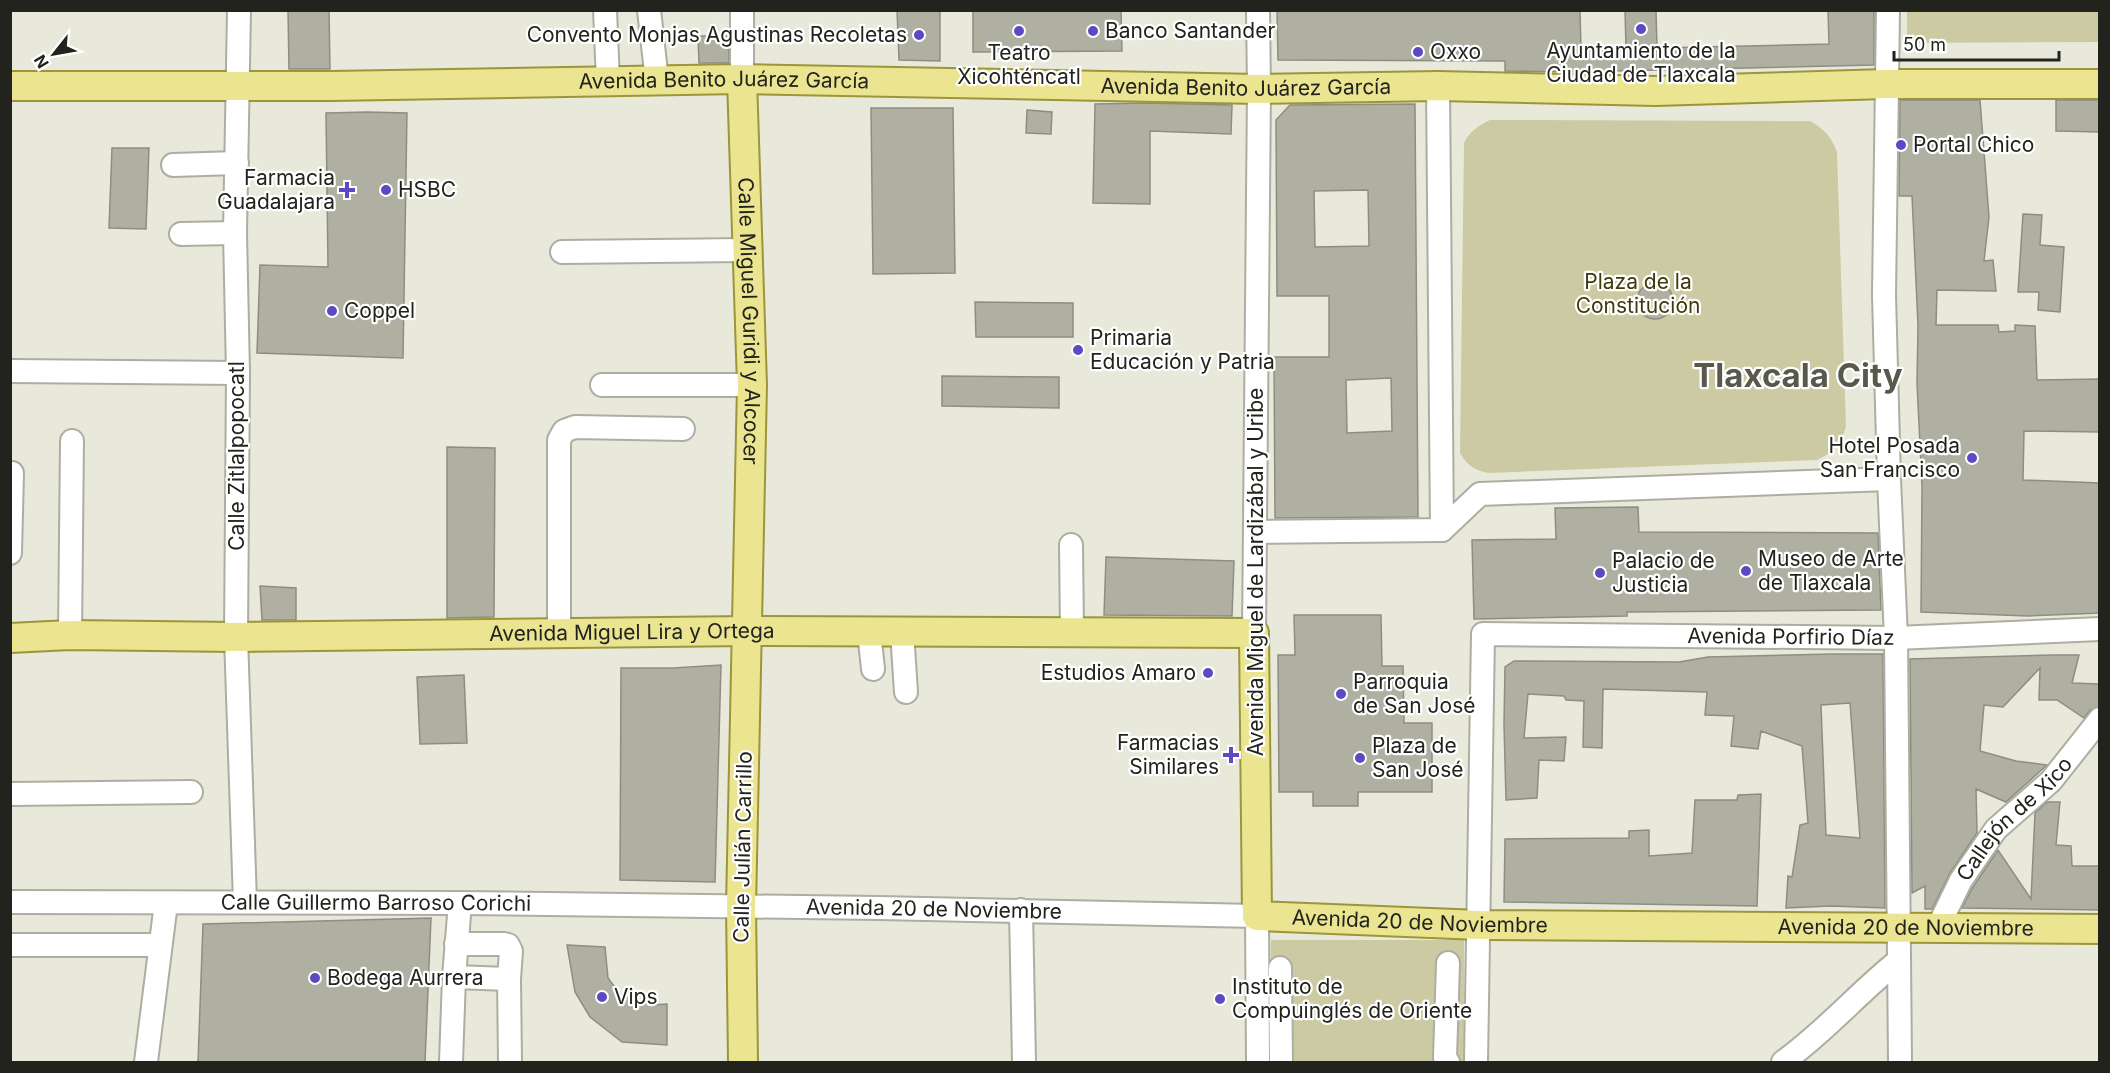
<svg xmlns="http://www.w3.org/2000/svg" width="2110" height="1073" viewBox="0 0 2110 1073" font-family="Inter,sans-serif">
<rect width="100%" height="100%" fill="#e9e9db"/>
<!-- green -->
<path fill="#cccaa2" d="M1907 11H2099V42L1907 43Z
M1490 120 1810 121C1824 129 1831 136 1837 152L1846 427C1839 446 1836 451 1817 460L1489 473C1474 470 1468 466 1460 453L1464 143C1470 131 1478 126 1490 120Z
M1271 940H1464V1062H1271Z"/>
<!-- building -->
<path fill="#afafa2" stroke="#8d8d81" stroke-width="1.5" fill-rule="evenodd" d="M288 10H329L330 69H289Z
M897 10H940V61L899 60Z
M973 10H1121L1122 51 973 52Z
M1277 10H1580L1581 49H1626L1625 10H1656L1657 48 1829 44 1828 10H1874V65L1568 72 1505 71V61L1278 60Z
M698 36H729V63H699Z
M1900 100H1980L1989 217 1984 261 1993 260 1996 291 1937 290 1936 325H1998L1999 332 2015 331V325L2035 326 2037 380 2100 379V432L2024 431 2023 480 2100 483V613L2028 616 1921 612 1922 486 1917 383 1918 325 1912 196H1899Z
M2056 100H2100V132L2056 131Z
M1147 103 1232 105 1231 134 1150 131V204L1093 203 1095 104Z
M1415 104 1418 517 1275 518 1274 357H1329V296H1277L1276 120 1290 105ZM1368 190 1369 246 1315 247 1314 191ZM1391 378 1392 431 1347 433 1346 380Z
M871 108H953L955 273 873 274Z
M1027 110 1052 112 1051 134 1026 133Z
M367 112 407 113 403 358 257 353 260 265 328 267 326 113Z
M112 148H149L146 229 109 228Z
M2023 214 2042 215 2040 245 2064 247 2060 312 2038 310 2039 292H2018Z
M1637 301a18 18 0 1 1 36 0a18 18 0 1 1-36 0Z
M975 302 1073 303V337H976Z
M942 376 1059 377V408L942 406Z
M447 447 495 448 494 617 447 618Z
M1638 507 1639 532 1878 533 1881 610 1627 612V616L1474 619 1472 540 1556 539 1555 508Z
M1106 557 1234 561 1232 616 1104 615Z
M260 586 296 588V620H262Z
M1294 615H1381L1382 666H1403L1404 723H1432V792H1358V806H1313V792H1279L1278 655H1295Z
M1832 654H1883L1885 908 1831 906 1786 908 1788 876 1792 877 1800 825 1808 823 1802 746 1761 731 1758 749 1731 746 1734 716 1705 715 1707 692 1603 689 1602 748 1583 747 1584 701 1566 700 1564 696 1528 694 1524 738 1566 737 1564 761 1539 760 1537 798 1506 800 1504 724 1505 667 1514 661 1679 662 1708 657ZM1850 703 1860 838 1826 835 1821 705Z
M2052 655H2079L2072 683 2100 684V706L2090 710 2084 718 2057 700H2039L2040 668 2003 707 1984 705 1980 751 2016 761 2047 765 2006 802 1976 789 1977 833 1950 873 1932 909H1925V886L1912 893 1910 659Z
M721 665 715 882 620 880 621 668H673Z
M464 675 467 743 420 744 417 677Z
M1761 794 1757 906 1504 902 1505 839 1629 838V831L1649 830V856L1692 853 1695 800H1737L1738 795Z
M2047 802H2060L2056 845 2071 846 2072 866H2100V910L1962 908 1973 887 1998 850 2031 899 2035 813Z
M431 918 425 1062H198L203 924Z
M567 945 605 947 608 978 619 993 635 1001 651 1005 667 1004V1045L622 1042 590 1017 575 992Z"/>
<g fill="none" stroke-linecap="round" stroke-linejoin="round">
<defs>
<g id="minor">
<path d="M239 10 235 233 238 373 236 637 245 902"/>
<path d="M605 10 608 82"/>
<path d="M649 10 657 81"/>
<path d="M1888 10 1884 295 1889 479 1896 638 1900 1062"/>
<path d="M742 79V10"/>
<path d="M1438 86 1442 530"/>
<path d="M173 165 237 163"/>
<path d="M181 234 235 233"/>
<path d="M562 252 746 250"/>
<path d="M10 371 238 373"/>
<path d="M602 385H752"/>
<path d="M1256 532 1442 530 1480 494 1889 479"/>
<path d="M1071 545 1072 632"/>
<path d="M10 553 12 473"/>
<path d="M869 632 873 669"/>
<path d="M902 632 906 692"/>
<path d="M559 633V440L564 431 575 427 683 429"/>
<path d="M1254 633 1259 89 1258 10"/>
<path d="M70 635 72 441"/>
<path d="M10 794 191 792"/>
<path id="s1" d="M10 902 460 903 879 908 1257 916 1258 1062"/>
<path d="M460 903 454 977 509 979"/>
<path d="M1021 910 1024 1062"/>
<path id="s2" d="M1938 927 1961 880 1996 829 2051 781 2100 719"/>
<path d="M456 944H504L508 945 511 951 509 979 510 1062"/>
<path d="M10 945H159"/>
<path d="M1280 968 1281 1062"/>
<path d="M146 1062 166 903"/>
<path d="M451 1062 454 977"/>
<path d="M1448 1062 1445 1058 1448 963"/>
<path id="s3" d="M1476 1062 1483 634 1896 638 2100 629"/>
<path d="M1783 1062C1825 1032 1858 993 1898 961"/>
</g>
<g id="major">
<path id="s4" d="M742 79 752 385 741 907 743 1062"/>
<path id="s5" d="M10 86H331L742 79 1259 89 1438 86 1655 91 1886 84H2100"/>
<path id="s6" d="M10 638 70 635 236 637 747 631 1254 633 1257 916 1480 925 2100 929"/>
</g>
</defs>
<!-- minor casing -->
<use href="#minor" stroke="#adada1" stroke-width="26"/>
<!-- major casing -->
<use href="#major" stroke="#9c9539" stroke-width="32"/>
<!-- minor -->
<use href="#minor" stroke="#fff" stroke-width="22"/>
<!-- major -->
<use href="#major" stroke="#ebe591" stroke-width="28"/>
</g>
<!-- markers -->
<g fill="#5d49c2" stroke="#fff" stroke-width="2">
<circle cx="1641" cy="29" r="6"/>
<circle cx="1019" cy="31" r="6"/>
<circle cx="1093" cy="31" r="6"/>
<circle cx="919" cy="35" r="6"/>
<circle cx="1418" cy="52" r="6"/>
<circle cx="1901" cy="145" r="6"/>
<path d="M344 181h6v6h6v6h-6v6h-6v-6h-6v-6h6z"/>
<circle cx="386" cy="190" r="6"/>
<circle cx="332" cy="311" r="6"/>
<circle cx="1078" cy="350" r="6"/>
<circle cx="1972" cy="458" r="6"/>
<circle cx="1746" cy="571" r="6"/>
<circle cx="1600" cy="573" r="6"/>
<circle cx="1208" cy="673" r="6"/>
<circle cx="1341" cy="694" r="6"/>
<path d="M1228 746h6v6h6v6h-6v6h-6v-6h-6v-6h6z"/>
<circle cx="1360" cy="758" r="6"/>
<circle cx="315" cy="978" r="6"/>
<circle cx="602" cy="997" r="6"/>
<circle cx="1220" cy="999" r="6"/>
</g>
<g text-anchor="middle" stroke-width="4.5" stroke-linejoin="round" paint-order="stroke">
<!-- poi labels -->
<g font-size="21" fill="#23231e" stroke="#fff" text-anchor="start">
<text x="1105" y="38">Banco Santander</text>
<text x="907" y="42" text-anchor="end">Convento Monjas Agustinas Recoletas</text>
<text x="1641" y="58" text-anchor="middle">Ayuntamiento de la<tspan x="1641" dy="24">Ciudad de Tlaxcala</tspan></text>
<text x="1430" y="59">Oxxo</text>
<text x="1019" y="60" text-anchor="middle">Teatro<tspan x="1019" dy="24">Xicohténcatl</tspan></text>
<text x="1913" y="152">Portal Chico</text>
<text x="335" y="185" text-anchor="end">Farmacia<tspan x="335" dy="24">Guadalajara</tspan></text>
<text x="398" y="197">HSBC</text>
<text x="344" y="318">Coppel</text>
<text x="1090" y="345">Primaria<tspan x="1090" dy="24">Educación y Patria</tspan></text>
<text x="1960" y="453" text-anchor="end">Hotel Posada<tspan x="1960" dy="24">San Francisco</tspan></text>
<text x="1758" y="566">Museo de Arte<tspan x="1758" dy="24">de Tlaxcala</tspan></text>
<text x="1612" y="568">Palacio de<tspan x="1612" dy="24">Justicia</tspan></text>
<text x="1196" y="680" text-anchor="end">Estudios Amaro</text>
<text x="1353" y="689">Parroquia<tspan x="1353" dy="24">de San José</tspan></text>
<text x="1219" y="750" text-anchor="end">Farmacias<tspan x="1219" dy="24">Similares</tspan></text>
<text x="1372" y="753">Plaza de<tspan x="1372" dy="24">San José</tspan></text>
<text x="327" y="985">Bodega Aurrera</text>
<text x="1232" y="994">Instituto de<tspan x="1232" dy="24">Compuinglés de Oriente</tspan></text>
<text x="614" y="1004">Vips</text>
</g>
<!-- street labels -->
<g font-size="21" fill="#23231e" stroke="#fff">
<text dy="7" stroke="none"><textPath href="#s5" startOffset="714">Avenida Benito Juárez García</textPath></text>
<text dy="7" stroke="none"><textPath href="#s5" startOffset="1236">Avenida Benito Juárez García</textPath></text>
<text dy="7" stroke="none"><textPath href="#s4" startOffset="242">Calle Miguel Guridi y Alcocer</textPath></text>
<text transform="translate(237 456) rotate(-90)" y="7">Calle Zitlalpopocatl</text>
<text transform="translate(1256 572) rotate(-90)" y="7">Avenida Miguel de Lardizábal y Uribe</text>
<text dy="7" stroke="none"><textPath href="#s6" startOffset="622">Avenida Miguel Lira y Ortega</textPath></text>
<text dy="7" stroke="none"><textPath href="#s3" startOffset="736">Avenida Porfirio Díaz</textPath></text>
<text dy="7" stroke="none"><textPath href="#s2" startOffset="134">Callejón de Xico</textPath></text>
<text transform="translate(743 847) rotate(-89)" y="7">Calle Julián Carrillo</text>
<text dy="7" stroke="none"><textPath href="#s1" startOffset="366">Calle Guillermo Barroso Corichi</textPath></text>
<text dy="7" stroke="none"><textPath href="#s1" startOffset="924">Avenida 20 de Noviembre</textPath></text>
<text dy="7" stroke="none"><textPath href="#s6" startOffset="1690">Avenida 20 de Noviembre</textPath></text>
<text dy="7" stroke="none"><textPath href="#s6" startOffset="2176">Avenida 20 de Noviembre</textPath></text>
</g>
<!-- park labels -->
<g font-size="21" fill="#3e3b09" stroke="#fff">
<text x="1638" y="289">Plaza de la<tspan x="1638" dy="24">Constitución</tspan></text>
</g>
<!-- town labels -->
<g font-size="33" font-weight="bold" fill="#58584d" stroke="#fff">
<text x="1798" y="387">Tlaxcala City</text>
</g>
</g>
<!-- border -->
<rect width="2110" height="1073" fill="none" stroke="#23231e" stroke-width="24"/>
<!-- north arrow -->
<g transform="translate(54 54) rotate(239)" stroke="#ffffff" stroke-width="4.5" paint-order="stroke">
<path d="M0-4.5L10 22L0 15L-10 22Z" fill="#23231e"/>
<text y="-9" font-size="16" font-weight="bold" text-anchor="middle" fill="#23231e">N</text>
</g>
<!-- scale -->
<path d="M1894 51v9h165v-9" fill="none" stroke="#23231e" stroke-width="3"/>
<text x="1903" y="51" font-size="18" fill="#23231e" stroke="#ffffff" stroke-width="4.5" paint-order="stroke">50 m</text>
</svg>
